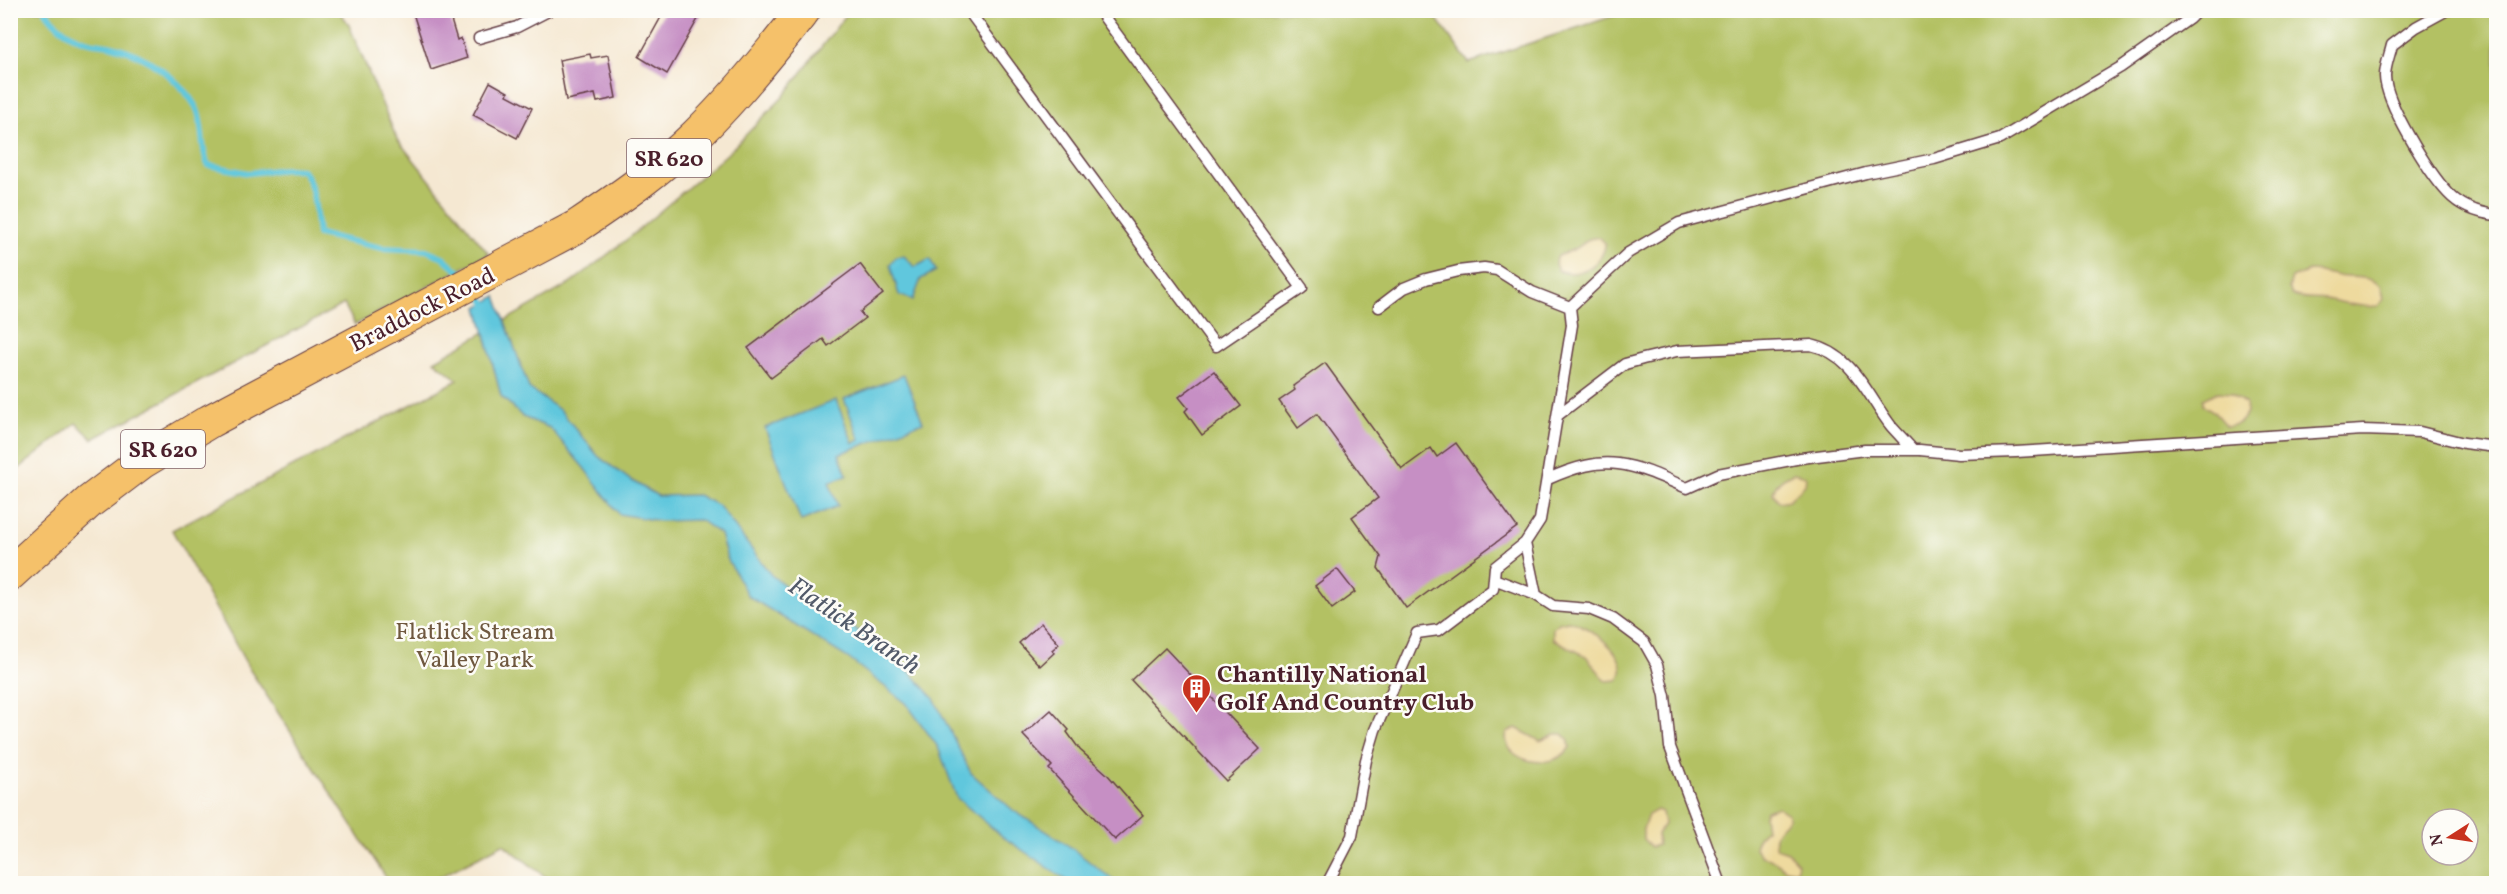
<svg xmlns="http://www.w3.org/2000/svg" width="2507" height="894" viewBox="0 0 2507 894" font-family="Vollkorn,serif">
<rect width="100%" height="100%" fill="#fdfcf7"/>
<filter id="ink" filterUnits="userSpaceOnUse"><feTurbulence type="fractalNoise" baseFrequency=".0167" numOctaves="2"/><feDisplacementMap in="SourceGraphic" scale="12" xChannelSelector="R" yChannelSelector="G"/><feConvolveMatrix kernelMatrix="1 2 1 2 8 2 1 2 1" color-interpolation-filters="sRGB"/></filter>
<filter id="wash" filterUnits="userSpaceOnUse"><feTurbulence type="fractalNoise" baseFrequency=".008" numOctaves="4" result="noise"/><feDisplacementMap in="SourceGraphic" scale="24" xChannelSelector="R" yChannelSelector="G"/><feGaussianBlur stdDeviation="1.35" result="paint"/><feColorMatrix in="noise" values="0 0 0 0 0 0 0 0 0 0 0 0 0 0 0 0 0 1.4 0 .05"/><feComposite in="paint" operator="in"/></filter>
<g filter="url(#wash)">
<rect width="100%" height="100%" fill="#f5e8d2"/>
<!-- green -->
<path fill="#b3c163" stroke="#7e7047" stroke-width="1.5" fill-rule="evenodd" d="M11 10 339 11 348 23 397 139 489 254 355 325 344 304 93 439 76 423 11 475Z
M1632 10 2496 11V883L555 884 503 844 428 883H394L385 876 250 670 172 530 458 380 434 361 571 283 630 237 727 154 783 97 849 11H1431L1469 63ZM2432 819H2468V855H2432Z"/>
<!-- sand -->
<path fill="#eeda9e" stroke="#9c7c64" stroke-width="1.5" d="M1599 237 1605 243C1605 264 1576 280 1558 270L1555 264 1558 256 1577 248 1589 239Z
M2309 271C2320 271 2328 274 2338 276 2355 279 2367 274 2381 286L2384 299 2378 306C2360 308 2343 302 2325 299 2314 297 2302 300 2292 295L2289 288 2292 278Z
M2217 392 2231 393 2246 405 2247 413C2241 422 2237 426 2226 426L2213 411 2203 405V399Z
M1794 473 1806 476 1805 485 1789 500 1779 502 1773 493C1776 482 1783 477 1794 473Z
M1568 621C1588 624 1634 657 1618 680L1606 681 1586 656 1553 639V628L1559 623Z
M1516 728 1540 741 1555 734H1563L1568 739 1570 747C1554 774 1499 761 1507 732Z
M1778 807 1788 814V820C1779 829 1771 835 1776 848L1788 852 1798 863 1796 871 1785 869 1770 858 1761 856 1755 848 1758 837 1766 829 1764 815 1766 811Z
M1657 810 1662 812 1664 824 1657 834 1658 845 1651 847 1643 839V829L1648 815Z"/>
<!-- water -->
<path fill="#60c7dd" stroke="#557384" stroke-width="1.5" d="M904 256 915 267 930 259 936 271 921 279 913 300 899 295 890 265 896 257Z
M496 296 529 388 561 411 598 456 629 479 658 496 698 495 719 506 771 575 797 594 854 628 909 671 933 697 971 773 1014 811 1065 843 1117 883H1071L1003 837 957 798 938 747 906 703 848 658 748 596 727 558 720 534 700 520 660 521 619 514 584 468 550 428 523 417 501 396 478 307Z
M904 375 923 422 839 454 847 475 829 482 838 506 801 521 765 428 836 400 853 443 860 440 844 399Z"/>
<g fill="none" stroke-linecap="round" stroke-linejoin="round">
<!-- stream -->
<path stroke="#60c7dd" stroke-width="6" d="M45 10C56 27 73 39 94 43 101 44 109 44 116 47 147 56 179 78 196 107 204 122 200 148 208 165L248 173 288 169 302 170C316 185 315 214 318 234L382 248 426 250 443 257 464 276
M477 291 490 309"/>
</g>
<g id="blocks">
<!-- building -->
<path fill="#c68fc4" d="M412 10H448L457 40 461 38 467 58 431 70Z
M665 10H703L667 74 639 57Z
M590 54 591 58 608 55 616 98 597 102 595 94 566 100 559 60Z
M490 82 508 92 507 95 532 108 517 138 473 115Z
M860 264 883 294 860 312 865 318 828 346 823 339 771 378 748 348Z
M1325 363 1402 469 1431 448 1437 457 1456 443 1517 527 1406 608 1378 568 1381 557 1352 517 1378 498 1317 414 1298 428 1279 401 1295 390 1293 386Z
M1214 371 1241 406 1202 435 1185 411 1188 408 1179 397Z
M1337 569 1355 592 1332 609 1315 586Z
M1041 623 1059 644 1052 650 1054 653 1040 666 1019 643Z
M1165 648 1260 749 1226 781 1131 680Z
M1051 710 1069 730 1067 732 1080 750 1107 774 1143 815 1115 840 1049 769 1052 766 1023 735Z"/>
</g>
</g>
<g filter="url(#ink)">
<use href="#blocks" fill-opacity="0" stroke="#643d44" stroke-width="1.5"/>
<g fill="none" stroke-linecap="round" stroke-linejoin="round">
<defs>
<path id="service" d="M968 10 1216 346 1302 288 1099 10
M2447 10 2416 27 2392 45C2390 54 2385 66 2385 76 2385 102 2429 173 2448 193 2461 207 2478 213 2496 215
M479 38 517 27 550 10
M1570 307 1628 253 1679 223 1866 173 1934 159 2000 139 2121 67 2189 19 2198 10
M1558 415 1625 364 1643 359 1677 351 1811 345C1853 354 1867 395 1891 426 1898 434 1906 442 1913 450
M1548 479C1607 452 1631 463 1687 488L1718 474 1801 458 1865 450H1920L1959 454 2016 452 2363 430 2420 432 2464 443 2496 447
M1494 579 1536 595 1525 543
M1536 595 1553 606 1589 609 1613 619 1644 642 1657 665 1665 696 1670 747 1721 884
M1327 884 1352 836 1366 760 1375 730 1417 633 1439 630 1493 589 1495 567 1525 543 1540 520 1572 325 1570 307 1532 292 1497 270 1484 268 1458 271 1426 279 1404 288 1379 307"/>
<path id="primary" d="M10 574 89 502 142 462 210 421 576 227C618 199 660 170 696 135 736 96 770 54 804 10"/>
</defs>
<!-- service casing -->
<use href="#service" stroke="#643d44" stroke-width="13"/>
<!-- primary casing -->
<use href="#primary" stroke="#643d44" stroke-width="35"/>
<!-- service -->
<use href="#service" stroke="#fff" stroke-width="10"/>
<!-- primary -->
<use href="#primary" stroke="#f5c16b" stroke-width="33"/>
</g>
</g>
<!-- icons -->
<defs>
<symbol id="building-pin" viewBox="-11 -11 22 30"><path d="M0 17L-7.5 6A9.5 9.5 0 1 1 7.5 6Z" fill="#c8321e" stroke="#fdfcf7"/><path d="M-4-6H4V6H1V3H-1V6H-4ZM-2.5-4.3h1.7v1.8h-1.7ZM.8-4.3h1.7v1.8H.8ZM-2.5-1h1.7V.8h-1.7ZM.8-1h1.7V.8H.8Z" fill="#fff"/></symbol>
</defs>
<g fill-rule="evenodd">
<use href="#building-pin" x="1180" y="672" width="33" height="45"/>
</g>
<g text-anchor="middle" stroke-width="5" stroke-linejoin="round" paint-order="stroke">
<!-- shield labels -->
<g fill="#fdfcf7" stroke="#806168" stroke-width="1.5">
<rect x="627" y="139" width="84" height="38" rx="4.5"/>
<rect x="121" y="430" width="84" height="38" rx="4.5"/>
</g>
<g font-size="22" font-weight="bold" fill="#4a1f2b">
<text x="669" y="166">SR 620</text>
<text x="163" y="457">SR 620</text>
</g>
<!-- street labels -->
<g font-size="24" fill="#4a1f2b" stroke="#fdfcf7">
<text transform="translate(422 309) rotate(-27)" y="8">Braddock Road</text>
</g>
<!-- park labels -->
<g font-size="24" fill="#6f583f" stroke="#fdfcf7">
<text x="475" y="639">Flatlick Stream<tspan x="475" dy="28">Valley Park</tspan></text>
</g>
<!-- poi labels -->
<g font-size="24" font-weight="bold" fill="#4a1f2b" stroke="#fdfcf7" text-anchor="start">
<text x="1217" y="682">Chantilly National<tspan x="1217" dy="28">Golf And Country Club</tspan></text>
</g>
<!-- water labels -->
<g font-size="26" font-style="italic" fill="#525a69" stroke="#fdfcf7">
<text transform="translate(855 625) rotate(34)" y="9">Flatlick Branch</text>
</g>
</g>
<!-- margin -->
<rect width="2507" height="894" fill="none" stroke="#fdfcf7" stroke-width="36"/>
<!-- north arrow -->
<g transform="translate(2450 837) rotate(258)"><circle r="28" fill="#fdfcf7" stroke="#b5a4a5" stroke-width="1.5"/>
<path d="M0-4.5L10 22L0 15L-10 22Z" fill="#c8321e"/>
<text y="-9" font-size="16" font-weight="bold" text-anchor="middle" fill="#4a1f2b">N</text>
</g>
</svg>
